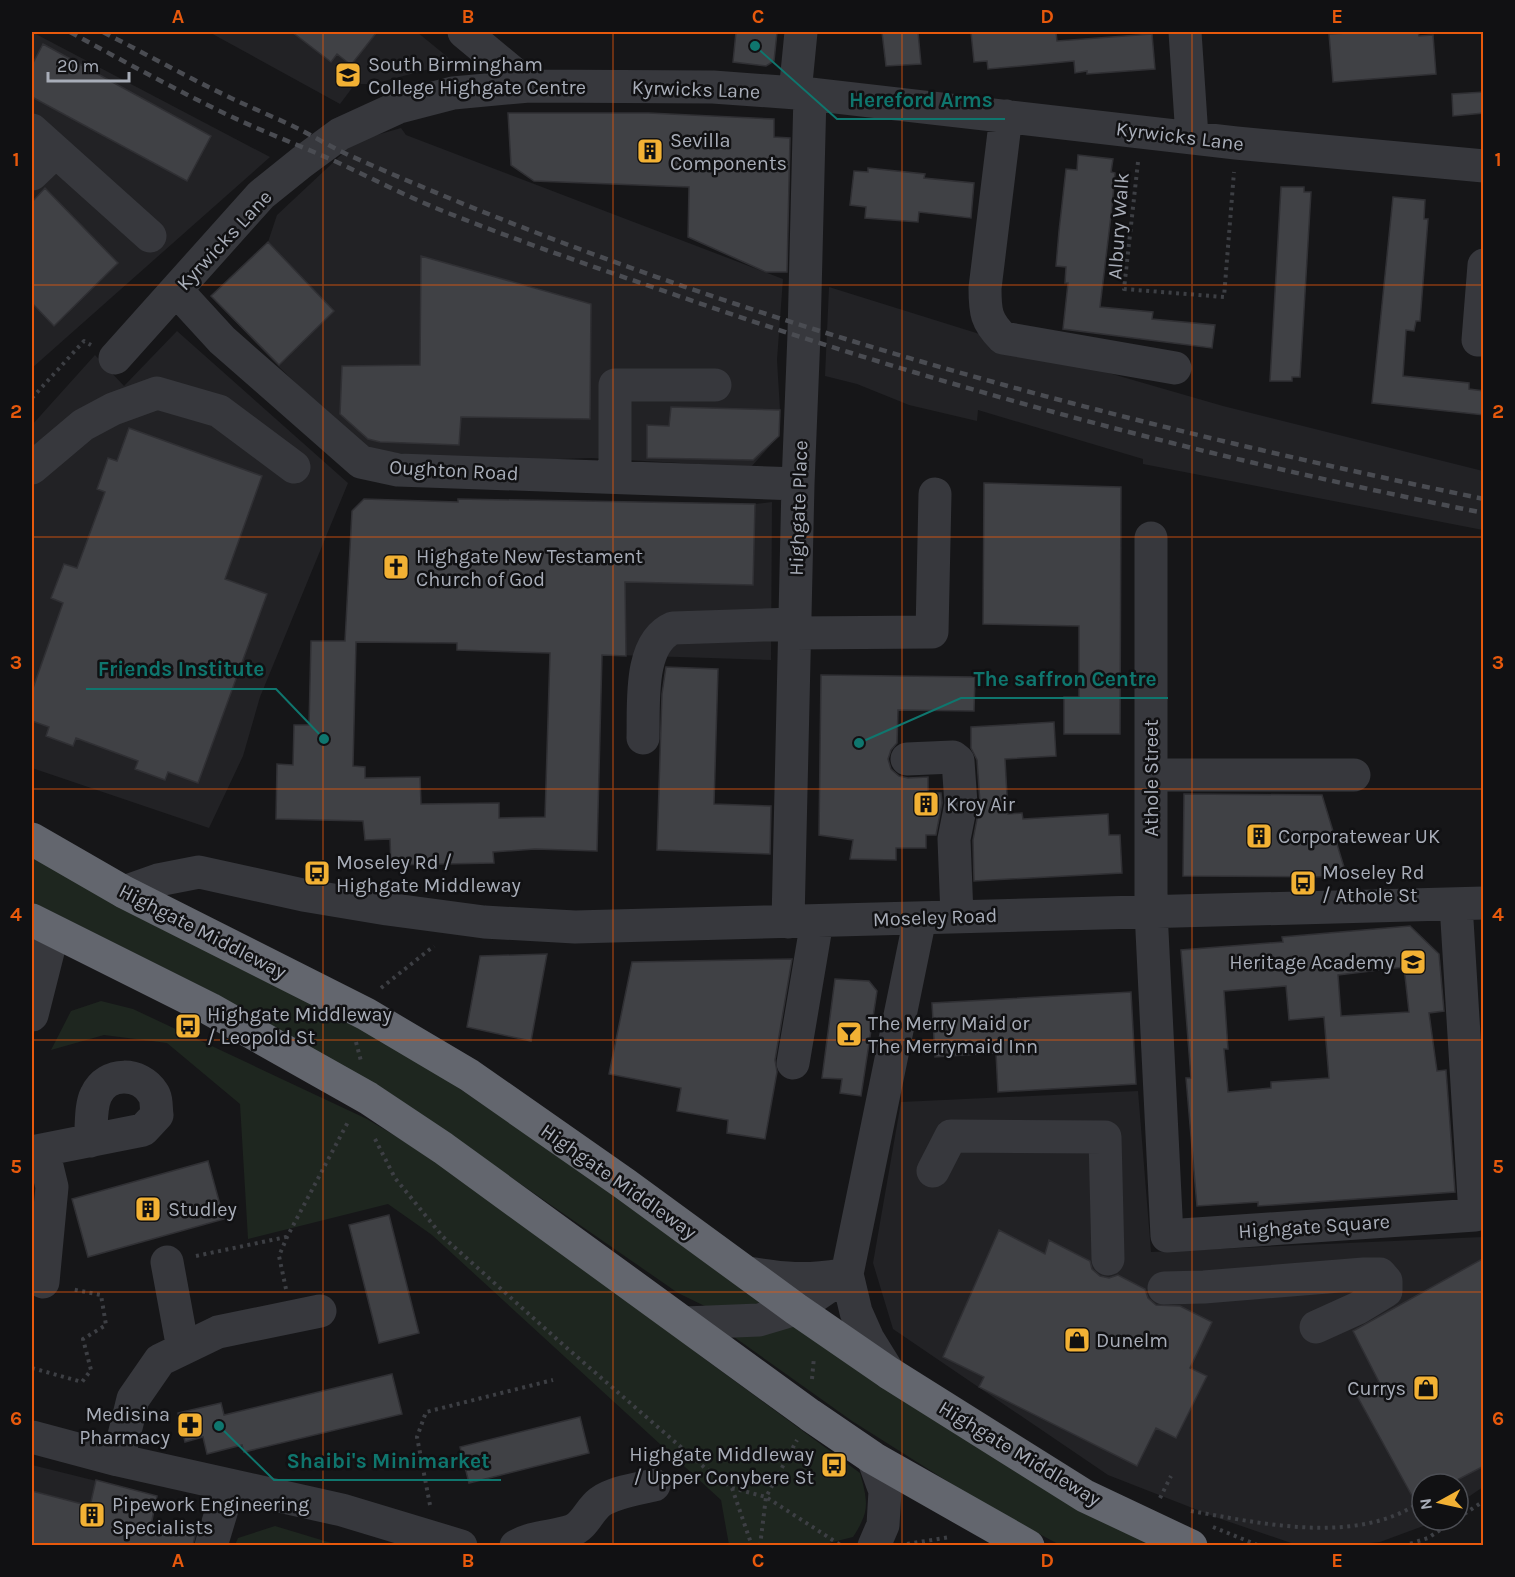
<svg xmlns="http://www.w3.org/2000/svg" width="1515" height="1577" viewBox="0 0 1515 1577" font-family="Karla,sans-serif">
<rect width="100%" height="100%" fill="#161618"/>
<!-- built -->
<path fill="#222225" d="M32 32 270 157 32 368Z
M209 32H417L450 59 441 66 373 84H355L340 104Z
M401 128 406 135 783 279 777 360 780 410 779 436 751 467 591 458 458 462 363 448 278 366 211 296 268 242 277 215 356 141Z
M829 287 1050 356 1223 406 1483 471V530L1143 464V459L978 410 977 421 909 405 857 384 825 376Z
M177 331 348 483 260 697 243 756 209 828 32 768V425L95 355 124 386Z
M458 499 755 504 772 502 771 660 457 650Z
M1138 1091 1151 1252 1483 1237V1487L1458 1504V1484H1422V1520H1433L1426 1525 1380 1542 1338 1546 1297 1545 1218 1518 1108 1475 893 1329 873 1263 901 1102Z
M32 1465 157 1496 151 1524 181 1532 177 1545 32 1546Z"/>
<!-- green -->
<path fill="#1e261f" d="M32 852 401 1049 584 1173 760 1303 717 1312 678 1293 385 1090 274 1028 32 903Z
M101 1001 133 1009 367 1119 459 1174 534 1227 702 1357 860 1473C868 1502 870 1511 853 1537L821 1545H729L721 1500 432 1235 388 1204 248 1239 240 1104 167 1043 104 1035 51 1050 71 1011Z
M791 1325 1160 1545H1060L985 1505 852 1421 727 1332Z
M275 1526 338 1545H235L238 1538Z"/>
<!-- building -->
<path fill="#404145" stroke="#303034" stroke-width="1.5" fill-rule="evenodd" d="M292 32H377L351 65 337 54 331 62Z
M736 32H777L774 61 766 66 733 62Z
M882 32H918L921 64 886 66Z
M971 32H1056L1057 41 1152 34 1155 69 1087 74V71L1075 73 1074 61 988 69 987 61 974 62Z
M1367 32H1418L1419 36 1433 35 1436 74 1333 82 1329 34Z
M43 44 211 136 187 181 32 97V65Z
M1484 92V113L1453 116 1452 94Z
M508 113H649L774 119V137L790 138 787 272H766L688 237 689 187 534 181 511 165Z
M1078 155 1113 159 1111 172 1115 173 1112 207 1100 307 1153 312 1152 319 1215 325 1212 348 1063 329 1068 283H1065L1066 267 1056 266 1059 231 1066 169 1077 170Z
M868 168 925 174 924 178 974 183 971 218 919 212 918 222 865 218 866 207 850 205 854 171 868 172Z
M1281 187H1304V192H1311L1300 377H1292V381H1270Z
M45 188 118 263 54 326 32 303V202Z
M1393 197 1425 200 1424 219H1428L1420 321H1416L1414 331 1406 330 1403 376 1469 383V389L1484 391V415L1372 403Z
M268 242 334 311 279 365 211 296Z
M421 256 591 304 590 419 461 417 459 445 380 442 368 439 340 414 342 366 420 365Z
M671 407 780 410 779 436 753 460 647 458V425L669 426Z
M129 428 262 476 225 579 267 594 198 783 168 772 165 780 135 769 138 761 76 738 73 746 46 736 49 727 32 721V691L63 603 51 598 64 564 77 568 105 492 97 489 108 458 117 461Z
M984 483 1121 487 1120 734H1064V697H1079V626L983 624Z
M364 499 458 502V499L755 504 753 585 625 582 626 656 602 655 597 851 535 849 493 852 494 863 391 865 390 839 365 840 363 821 276 819 277 764 293 765 294 725H309L311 641H345L352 511ZM356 642 457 643V650L550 653 545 817 499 818V803L421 804 420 777 365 778V767L353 766Z
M666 667 718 669 714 804 771 806 770 854 657 850 662 694Z
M821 675 975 677 974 711 898 710 897 743 891 750 888 759 891 769 899 776 908 778 928 777V793H941L942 803 936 835H926V848H896V860L850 859 853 840 819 835Z
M1054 722 1056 756 1005 759 1008 814 1022 813 1023 819 1108 814 1109 835H1120L1122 873 974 881 973 840 980 803 977 760 971 748V727Z
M1184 794 1322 795 1347 877 1183 876Z
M1410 926 1439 954 1444 1011 1429 1013 1437 1071 1446 1070 1455 1192 1258 1206V1202L1197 1206 1186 1078H1191L1181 950 1283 942 1282 937ZM1404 967 1409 1012 1341 1016 1338 975ZM1286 986 1289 1020 1324 1017 1329 1078 1271 1082V1088L1228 1092 1224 1049H1228L1224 991Z
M547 954 531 1041 467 1027 480 956Z
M792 959 775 1060 777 1072 765 1139 727 1133 728 1120 677 1111 681 1088 609 1074 632 962Z
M835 979 869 981 877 991 861 1096 840 1093 842 1079 822 1078Z
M1131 992 1136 1084 998 1092 996 1053 935 1057 932 1003Z
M208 1161 224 1219 88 1257 72 1199Z
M389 1215 419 1333 379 1343 349 1225Z
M999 1230 1045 1254 1049 1240 1090 1261 1092 1269 1100 1276 1109 1278 1118 1275 1145 1289 1148 1298 1156 1305 1180 1306 1212 1322 1190 1368 1207 1376 1176 1438 1156 1428 1137 1466 979 1387 984 1377 943 1357Z
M1484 1258V1466L1453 1482 1454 1484H1422V1514L1356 1394 1379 1382 1353 1331Z
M392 1374 402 1414 244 1452 242 1445 207 1454 203 1437 185 1442 178 1413 221 1403 224 1415Z
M580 1417 589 1453 469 1483 460 1447Z
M96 1480 157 1496 151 1525 195 1536 193 1545H32V1491L90 1506Z"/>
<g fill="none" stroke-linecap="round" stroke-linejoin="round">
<!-- path -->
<path stroke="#3d3f44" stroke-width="4" stroke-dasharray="3 4.5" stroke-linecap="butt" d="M1138 162 1124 289 1224 297 1234 172
M32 398 84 341 91 345
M381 988 434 946
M356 1042 361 1061
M375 1139 395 1178 443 1237 568 1349 705 1468 732 1488 766 1497 842 1546
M196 1256 286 1237
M286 1289 279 1256 287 1237 349 1120
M32 1368 82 1382 91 1370 83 1339 106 1325 101 1295 71 1289
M812 1379 814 1357
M732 1488 752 1546
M1160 1498 1171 1476
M430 1505 417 1437 426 1412 553 1380
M1191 1511C1260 1523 1353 1545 1417 1504
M1458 1518 1484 1501
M1213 1527 1260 1546
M907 1544 950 1537
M760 1546 766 1497 797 1440
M1403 1546 1428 1538 1455 1520"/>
<!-- minor -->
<path stroke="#37383d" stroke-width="33" d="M464 32 529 86
M1185 32 1192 137
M795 93 801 32
M1006 116 985 288C985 312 986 321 1003 338L1175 368
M32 130 150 236
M32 174 55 152
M1484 265 1478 340H1484
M177 291 222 340 361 462 398 470 798 484
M115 358 261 195 302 162 340 134 399 107 453 93 529 86 713 87 810 94 1236 143 1484 166
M32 468 83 425 113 409 157 393 219 411 294 467
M615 477V385H715
M1151 538V911L1167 1236 1475 1215 1456 904
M794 633 932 632 935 494
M643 738C644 705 638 643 673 628L795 624
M907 759 953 757 958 761 961 804 954 839 957 916
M1151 775H1354
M124 892 158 880 199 872 303 895 387 909 484 922 575 927 1484 903
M788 922 798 484 804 334 810 94
M32 1015 53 932
M793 1063 817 921
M32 1152 143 1130 157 1115C156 1109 157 1098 153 1093 140 1072 107 1071 96 1095 90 1107 92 1127 90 1141
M933 1171 951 1136 1105 1137 1108 1259
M167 1262 183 1349
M748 1273C784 1279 805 1281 842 1275
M43 1282 52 1187 43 1150
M1164 1288 1204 1287 1364 1274H1380L1386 1281V1291L1358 1308 1316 1327
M685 1323 759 1320 796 1309 847 1274
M889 1373 868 1339 856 1312 847 1274 920 918
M32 1437 118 1460 342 1510 461 1546
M873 1458 885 1491 883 1525 874 1546
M118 1460 133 1399 160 1360 218 1332 320 1311
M211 1546 229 1486
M516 1546C533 1536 553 1537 571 1531 585 1526 589 1510 600 1502 614 1492 637 1489 654 1485"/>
<!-- highway -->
<path stroke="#63666e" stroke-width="33" d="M32 839 124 892 366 1014 469 1075 625 1184 796 1309 889 1373 1085 1496 1191 1546
M32 920 210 1009 368 1098 443 1148 810 1415 873 1458 1028 1546"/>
<!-- rail -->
<path stroke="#4a4c52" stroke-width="4.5" stroke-dasharray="8 6" stroke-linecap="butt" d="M70 32C123 61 176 90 230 116 266 133 304 147 341 164 375 180 408 197 443 211 518 241 594 267 670 293 935 386 1208 458 1484 513
M103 32C144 53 185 76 227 96 251 108 277 118 301 130 318 139 335 149 353 157 714 317 1098 419 1484 499"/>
</g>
<!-- grid -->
<path fill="none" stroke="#e8590c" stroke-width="1.5" stroke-opacity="0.55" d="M323 32V1546M613 32V1546M902 32V1546M1192 32V1546M32 285H1484M32 537H1484M32 789H1484M32 1040H1484M32 1292H1484"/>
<!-- icons -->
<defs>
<symbol id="university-square" viewBox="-11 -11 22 22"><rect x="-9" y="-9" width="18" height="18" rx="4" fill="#f2b134" stroke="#111113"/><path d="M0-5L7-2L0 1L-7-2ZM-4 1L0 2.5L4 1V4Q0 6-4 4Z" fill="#111"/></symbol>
<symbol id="building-square" viewBox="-11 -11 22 22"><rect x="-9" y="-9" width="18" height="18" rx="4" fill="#f2b134" stroke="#111113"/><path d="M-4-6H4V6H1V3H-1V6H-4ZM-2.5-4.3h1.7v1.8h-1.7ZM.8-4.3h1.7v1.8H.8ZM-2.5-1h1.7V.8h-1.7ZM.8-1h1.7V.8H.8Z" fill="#111"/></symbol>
<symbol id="church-square" viewBox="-11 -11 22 22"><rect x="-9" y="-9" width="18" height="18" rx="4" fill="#f2b134" stroke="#111113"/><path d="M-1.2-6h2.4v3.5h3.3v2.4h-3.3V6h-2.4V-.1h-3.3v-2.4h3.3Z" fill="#111"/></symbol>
<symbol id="bus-square" viewBox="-11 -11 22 22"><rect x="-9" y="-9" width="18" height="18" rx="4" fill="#f2b134" stroke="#111113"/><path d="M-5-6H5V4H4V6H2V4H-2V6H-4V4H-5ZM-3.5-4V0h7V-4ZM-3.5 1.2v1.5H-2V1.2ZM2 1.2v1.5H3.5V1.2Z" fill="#111"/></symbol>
<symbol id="school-square" viewBox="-11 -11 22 22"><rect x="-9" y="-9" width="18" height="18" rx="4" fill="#f2b134" stroke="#111113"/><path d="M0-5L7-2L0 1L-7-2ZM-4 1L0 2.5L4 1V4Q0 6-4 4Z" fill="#111"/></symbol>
<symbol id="bar-square" viewBox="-11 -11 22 22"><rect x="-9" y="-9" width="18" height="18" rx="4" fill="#f2b134" stroke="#111113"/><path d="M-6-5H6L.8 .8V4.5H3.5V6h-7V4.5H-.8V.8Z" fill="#111"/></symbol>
<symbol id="shop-square" viewBox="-11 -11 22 22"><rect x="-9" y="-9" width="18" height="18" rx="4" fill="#f2b134" stroke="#111113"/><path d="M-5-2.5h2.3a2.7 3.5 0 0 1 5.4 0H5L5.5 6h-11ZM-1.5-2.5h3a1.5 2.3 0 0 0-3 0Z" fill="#111"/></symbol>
<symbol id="pharmacy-square" viewBox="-11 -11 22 22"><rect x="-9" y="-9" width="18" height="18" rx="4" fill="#f2b134" stroke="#111113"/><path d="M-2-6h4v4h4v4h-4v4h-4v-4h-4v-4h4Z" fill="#111"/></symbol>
</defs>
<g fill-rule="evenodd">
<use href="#university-square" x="333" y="60" width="30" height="30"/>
<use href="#building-square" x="635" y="136" width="30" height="30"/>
<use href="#church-square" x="381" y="552" width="30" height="30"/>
<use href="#building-square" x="911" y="789" width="30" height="30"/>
<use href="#building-square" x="1244" y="821" width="30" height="30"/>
<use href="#bus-square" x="302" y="858" width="30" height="30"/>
<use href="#bus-square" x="1288" y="868" width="30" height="30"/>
<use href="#school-square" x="1398" y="947" width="30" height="30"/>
<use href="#bus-square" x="173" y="1011" width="30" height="30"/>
<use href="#bar-square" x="834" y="1019" width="30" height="30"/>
<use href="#building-square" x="133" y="1194" width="30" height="30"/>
<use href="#shop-square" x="1062" y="1325" width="30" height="30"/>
<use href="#shop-square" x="1411" y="1373" width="30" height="30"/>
<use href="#pharmacy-square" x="175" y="1410" width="30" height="30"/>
<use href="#bus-square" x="819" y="1450" width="30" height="30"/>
<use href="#building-square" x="77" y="1500" width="30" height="30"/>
</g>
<g text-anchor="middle" stroke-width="5" stroke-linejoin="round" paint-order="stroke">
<!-- poi labels -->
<g font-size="20" fill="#a8adb8" stroke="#111113" text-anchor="start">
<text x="368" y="71">South Birmingham<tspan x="368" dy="23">College Highgate Centre</tspan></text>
<text x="670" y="147">Sevilla<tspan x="670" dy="23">Components</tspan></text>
<text x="416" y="563">Highgate New Testament<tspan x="416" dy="23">Church of God</tspan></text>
<text x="946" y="811">Kroy Air</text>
<text x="1278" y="843">Corporatewear UK</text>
<text x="336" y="869">Moseley Rd /<tspan x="336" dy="23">Highgate Middleway</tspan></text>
<text x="1322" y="879">Moseley Rd<tspan x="1322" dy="23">/ Athole St</tspan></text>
<text x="1394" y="969" text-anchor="end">Heritage Academy</text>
<text x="207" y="1021">Highgate Middleway<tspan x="207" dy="23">/ Leopold St</tspan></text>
<text x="868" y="1030">The Merry Maid or<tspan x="868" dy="23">The Merrymaid Inn</tspan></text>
<text x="168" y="1216">Studley</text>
<text x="1096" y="1347">Dunelm</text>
<text x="1406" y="1395" text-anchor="end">Currys</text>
<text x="170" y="1421" text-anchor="end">Medisina<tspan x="170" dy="23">Pharmacy</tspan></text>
<text x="814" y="1461" text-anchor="end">Highgate Middleway<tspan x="814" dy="23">/ Upper Conybere St</tspan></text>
<text x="112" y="1511">Pipework Engineering<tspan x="112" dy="23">Specialists</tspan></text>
</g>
<!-- street labels -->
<g font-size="20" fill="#a8adb8" stroke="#111113">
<text transform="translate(696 89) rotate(2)" y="7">Kyrwicks Lane</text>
<text transform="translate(1180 136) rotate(7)" y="7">Kyrwicks Lane</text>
<text transform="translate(1118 226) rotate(-86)" y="7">Albury Walk</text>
<text transform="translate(224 240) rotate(-47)" y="7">Kyrwicks Lane</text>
<text transform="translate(454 470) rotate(3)" y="7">Oughton Road</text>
<text transform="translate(798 508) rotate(-88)" y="7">Highgate Place</text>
<text transform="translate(1151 778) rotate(-90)" y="7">Athole Street</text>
<text transform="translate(935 917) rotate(-2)" y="7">Moseley Road</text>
<text transform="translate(203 931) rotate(27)" y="7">Highgate Middleway</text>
<text transform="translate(619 1181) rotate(35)" y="7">Highgate Middleway</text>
<text transform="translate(1314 1226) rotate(-4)" y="7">Highgate Square</text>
<text transform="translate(1020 1453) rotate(31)" y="7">Highgate Middleway</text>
</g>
</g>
<!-- callouts -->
<path fill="none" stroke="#0f766e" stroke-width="2" d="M755 46L837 119H1005M324 739L276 689H86M859 743L961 698H1168M219 1426L274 1480H501"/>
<g fill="#0f766e" stroke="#111113" stroke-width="2">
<circle cx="755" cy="46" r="6"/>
<circle cx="324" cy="739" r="6"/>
<circle cx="859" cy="743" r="6"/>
<circle cx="219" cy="1426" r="6"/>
</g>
<g font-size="21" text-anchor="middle" font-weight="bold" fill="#0f766e" stroke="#111113" stroke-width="5" stroke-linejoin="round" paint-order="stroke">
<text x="921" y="107">Hereford Arms</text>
<text x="181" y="676">Friends Institute</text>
<text x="1065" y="686">The saffron Centre</text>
<text x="388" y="1468">Shaibi's Minimarket</text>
</g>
<!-- border -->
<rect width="1515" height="1577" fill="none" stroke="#111113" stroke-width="66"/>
<!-- north arrow -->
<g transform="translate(1440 1502) rotate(262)"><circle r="28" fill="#111113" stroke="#4d4f55" stroke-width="1.5"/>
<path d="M0-4.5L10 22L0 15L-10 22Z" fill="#f2b134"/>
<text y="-9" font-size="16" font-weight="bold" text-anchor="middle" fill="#a8adb8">N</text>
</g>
<!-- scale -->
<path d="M48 72v9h81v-9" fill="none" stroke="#a8adb8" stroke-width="3"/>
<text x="57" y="72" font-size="18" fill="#a8adb8" stroke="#111113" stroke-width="4.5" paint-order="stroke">20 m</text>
<rect x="33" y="33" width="1449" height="1511" fill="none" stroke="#e8590c" stroke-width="2"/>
<g font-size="20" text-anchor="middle" font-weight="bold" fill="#e8590c">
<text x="178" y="23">A</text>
<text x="468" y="23">B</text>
<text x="758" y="23">C</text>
<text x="1047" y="23">D</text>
<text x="1337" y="23">E</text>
<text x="16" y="166">1</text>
<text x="1498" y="166">1</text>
<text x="16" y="418">2</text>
<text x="1498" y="418">2</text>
<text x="16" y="669">3</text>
<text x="1498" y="669">3</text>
<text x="16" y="921">4</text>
<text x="1498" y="921">4</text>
<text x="16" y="1173">5</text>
<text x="1498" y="1173">5</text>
<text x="16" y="1425">6</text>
<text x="1498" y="1425">6</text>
<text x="178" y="1567">A</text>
<text x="468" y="1567">B</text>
<text x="758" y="1567">C</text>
<text x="1047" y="1567">D</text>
<text x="1337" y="1567">E</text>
</g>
</svg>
